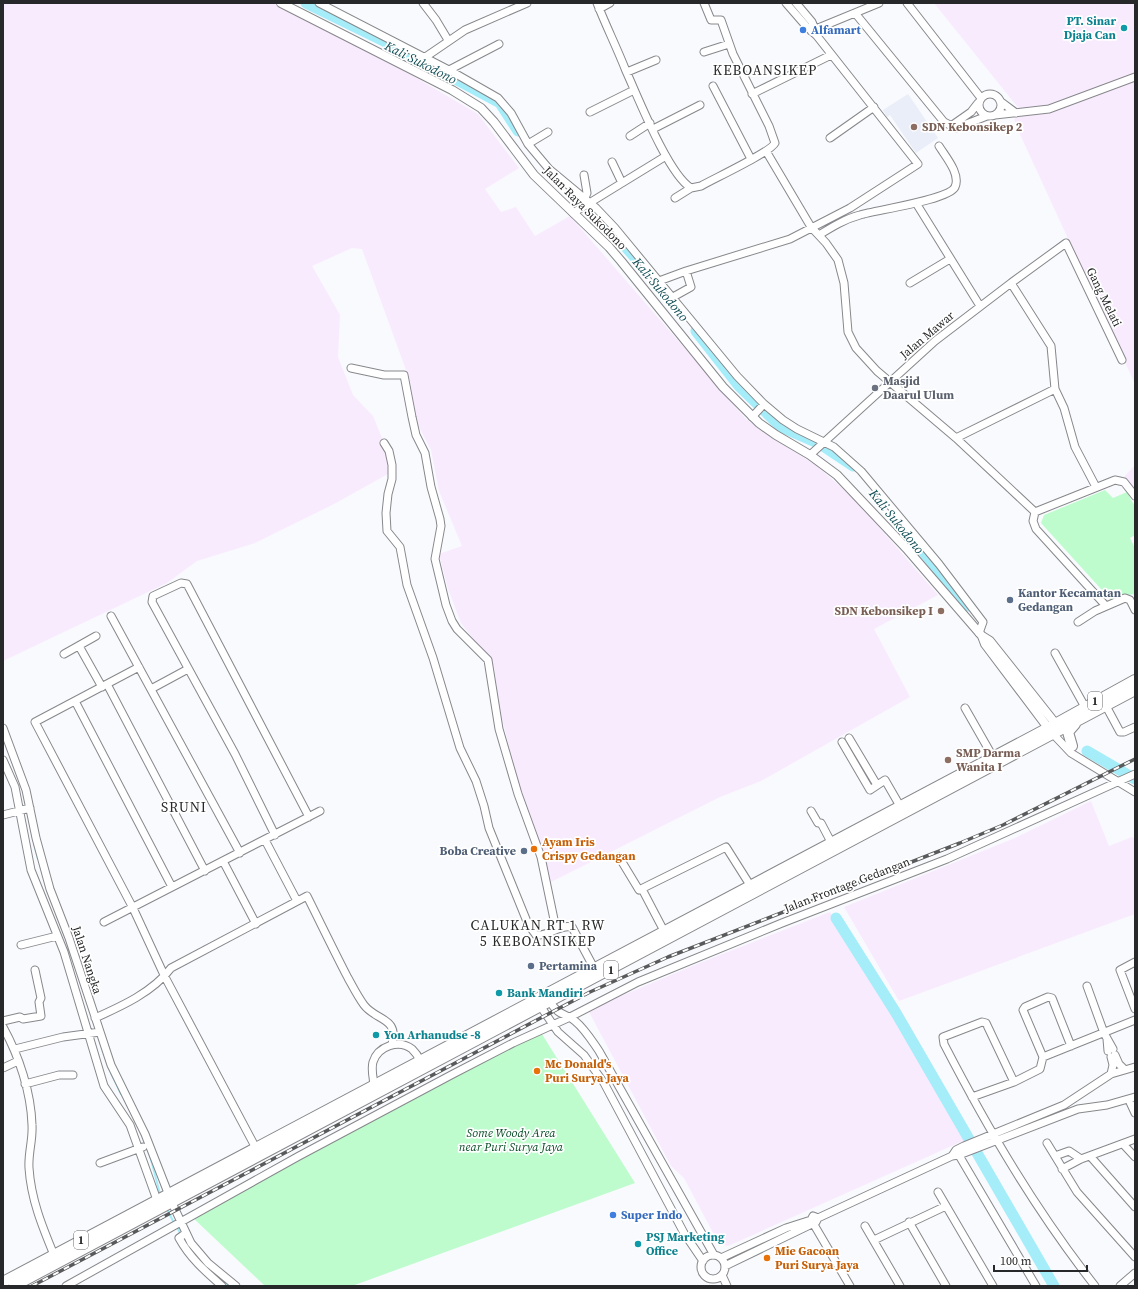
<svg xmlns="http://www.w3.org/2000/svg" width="1138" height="1289" viewBox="0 0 1138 1289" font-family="'Source Serif 4',serif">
<rect width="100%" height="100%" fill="#f9fafd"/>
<!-- industrial -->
<path fill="#f9ebfe" d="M3 3H273L396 66 478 114 519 168 485 189 501 212 516 207 535 236 570 216 746 419 780 443 814 464 853 497 938 595 874 629 910 697 761 781 720 797 549 883 513 763 499 706 494 666 461 623 448 589 439 554 462 546 439 491 431 450 417 423 410 381 362 249 352 248 312 266 340 315 338 357 353 395 373 416 395 470 334 504 255 543 197 561 167 583 3 661Z
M934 3H1135V384L1018 130 1014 119 1024 115Z
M1135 465V492L1124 477Z
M1091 801 1109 846 1132 837 1135 839V914L899 1001 844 907 1015 838Z
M830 912 895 1015 965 1140 728 1246 719 1244 684 1178 671 1166 588 1010 697 964Z"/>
<!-- built -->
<path fill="#e9eef8" d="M908 94 938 138 916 153 890 115 887 117 883 110Z"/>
<!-- green -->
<path fill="#befcce" d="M1105 490 1113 498 1127 492 1135 507V535L1130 538 1135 548V597L1133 594 1111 600 1041 523 1044 515Z
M540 1031 635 1183 352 1286H265L191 1216Z"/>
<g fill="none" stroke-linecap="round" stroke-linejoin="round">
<!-- stream -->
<path stroke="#a5edf9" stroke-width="2" d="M34 844 38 859
M111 1073 121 1094
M149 1152 160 1194
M167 1209 174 1223
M177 1227 181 1235
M184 1241 207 1268
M224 1283 228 1286"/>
<!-- river -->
<path stroke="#a5edf9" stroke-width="11" d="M306 3 388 43 500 103 518 131
M579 198 596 213 638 261
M696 331 739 386 781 427 820 444 853 466
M906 530 967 606
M1087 751 1135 779
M836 918 896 1013 1054 1286"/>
<defs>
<path id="minor" d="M319 3 449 70 498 98 511 113 528 144 549 169 596 208 615 228 737 376 764 404 783 420 797 429 834 447 861 471 939 564 983 622 979 633
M423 3 436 20 448 40
M597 3C606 26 617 48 626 71 638 97 668 174 691 188
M796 3 812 22 817 34
M907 3 981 98
M599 9 610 3
M855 13 944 122 956 128 987 116
M811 31 879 3
M704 52 729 44
M424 58 465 30 527 3
M449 70 499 44
M627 72 656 60
M713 86 751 159
M979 105a11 11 0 1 1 22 0a11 11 0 1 1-22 0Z
M752 94 831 55
M1000 101 1016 113
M590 112 634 90
M995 115 1049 109 1135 77
M951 126 971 112 978 103
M653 129 700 105
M630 136 650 123
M830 138 874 107
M528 144 548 132
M766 151 811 227 826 243 838 260 844 283 848 332 856 348 877 371 956 438 1035 512
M612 162 622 183
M584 175 587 193 584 200
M675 198 691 188 701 186C713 179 771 152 775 143L769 126 733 54 721 20H711L704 3
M916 203 980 306
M573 213 666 156
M819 235C832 227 845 219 860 215 876 210 949 200 955 187 961 174 945 156 939 146
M659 281 686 271 790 239 850 208 918 164 817 36 806 26 786 3
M910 283 950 259
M1011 283 1051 346 1055 389 1064 408 1075 447 1096 487
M673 297 691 287 686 271
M351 368 384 375H404L412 417 416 435 425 453 431 487 440 519 441 526 435 559 446 605 452 621 457 629 488 660 499 729 518 794 541 857 556 929
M752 417 764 404
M956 438 1055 389
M384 443 389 451 392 465V479L388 494 386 513 387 531 400 547 407 585 433 658 460 748 476 781 484 806 489 828 528 924 536 935C548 937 559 924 572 927L594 968
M810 455 935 341 1011 283 1066 243 1122 360
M1035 512 1033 521 1036 529 1106 606
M1035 512 1115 480 1124 482 1135 496
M111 616 240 853
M1078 622 1095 611 1125 598 1130 600 1135 610
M79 646 102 687
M1055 653 1085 707
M64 654 96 636
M139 667 35 722 133 908 165 977 258 1152
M107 684 205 871
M151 689 188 669
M75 701 172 887
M1106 706 1120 732H1124L1135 727
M965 708 993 757
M3 728 26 790 36 838 50 889 69 938 111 1065 145 1134 172 1203 191 1243 208 1263 236 1286
M1054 735 1071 753 1135 792
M849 738 877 785
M842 742 870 790 885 780 900 806
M3 760 15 787 31 870 64 952 104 1086 130 1125 157 1200
M811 811 818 823H821L831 842
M3 815 30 808
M275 835 235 754 152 602 153 596 181 583 187 584 309 817
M265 840 297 901
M619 857 639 890 726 847 750 885
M223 861 256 924
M642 889 664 931
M104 922 320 811
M21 945 57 936
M1135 962 1120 970 1135 1009
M1087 986 1104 1033 1113 1049
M550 1002C560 1017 564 1012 575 1021 585 1029 592 1041 599 1051L714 1255
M541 1007 558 1032 584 1055 604 1083 684 1233 703 1261
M95 1018C122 1006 153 992 171 968L307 896C321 924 334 951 348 978 353 987 358 997 364 1005 376 1021 399 1017 392 1044
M3 1021 20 1017 23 1019 41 1016 39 1002 41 998 35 970
M3 1027C19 1056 31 1092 32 1125 33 1140 28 1153 29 1168 31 1199 42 1226 54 1255
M1107 1039 1108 1051
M15 1049 63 1037 100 1032
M1115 1055 1119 1064 1124 1069
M1043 1057 1135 1020
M3 1068 18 1061
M1111 1074 1113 1065 1111 1057
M1014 1082 986 1023 982 1022 943 1037 944 1044C989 1131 1035 1209 1095 1286
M25 1084 59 1075H73
M374 1084C373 1077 371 1069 373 1062 378 1046 399 1039 412 1049 415 1052 418 1056 420 1060
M972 1097 1014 1082 1040 1069 1043 1057 1023 1010 1025 1007 1048 997 1052 998 1071 1046
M1129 1100 1135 1113
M1047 1143 1077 1192 1135 1257
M1123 1144 1135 1157
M957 1152 1036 1286
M952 1156 956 1150 964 1146 1064 1105 1111 1074 1135 1067
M1055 1156 1069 1151 1081 1159
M1090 1156 1135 1207
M100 1163 143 1147
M1062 1169 1081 1159 1135 1139
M938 1192 993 1286
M818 1218 952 1156 959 1155 1078 1109 1107 1105 1135 1097
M909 1222 946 1286
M813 1223 850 1286
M865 1226 900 1286
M186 1233 179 1238C190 1258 205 1271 222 1286
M874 1240 946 1206
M701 1267a12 12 0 1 1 24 0a12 12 0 1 1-24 0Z
M721 1258 786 1228 811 1220 813 1216 818 1218 816 1222 725 1266
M722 1275 727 1286
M66 1286 299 1156 453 1074 513 1043 568 1018 638 982 782 923 947 859 1135 774
M1120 1286 1135 1273"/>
<path id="major" d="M281 3 452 90 481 108 494 122 534 175 609 247 621 261 723 387 759 423 776 435 810 455 837 475 906 548 982 636 985 644 1052 733
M982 636 990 641 1059 728"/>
<path id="highway" d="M1072 746 1068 732 1075 724
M3 1282 1048 728 1135 680
M14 1286 1135 690"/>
</defs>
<!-- minor casing -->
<use href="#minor" stroke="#87888b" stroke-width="9"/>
<!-- major casing -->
<use href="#major" stroke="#87888b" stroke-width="10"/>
<!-- highway casing -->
<use href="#highway" stroke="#87888b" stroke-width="12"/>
<!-- minor -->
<use href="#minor" stroke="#fff" stroke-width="7"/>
<!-- major -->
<use href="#major" stroke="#fff" stroke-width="8"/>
<!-- highway -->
<use href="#highway" stroke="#fff" stroke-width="10"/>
<defs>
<path id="rail" d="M32 1286 590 992 668 957 960 843 1003 825 1135 759"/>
</defs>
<!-- rail casing -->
<use href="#rail" stroke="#595a5b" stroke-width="3.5"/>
<!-- rail -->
<use href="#rail" stroke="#fff" stroke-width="2" stroke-dasharray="6" stroke-linecap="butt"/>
</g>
<!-- markers -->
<g fill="#0f9aa8" stroke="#fff" stroke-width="1.5">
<circle cx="1124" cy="28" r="4"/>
<circle cx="499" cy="993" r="4"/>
<circle cx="376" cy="1035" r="4"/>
<circle cx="638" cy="1244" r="4"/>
</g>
<g fill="#3f7fe0" stroke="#fff" stroke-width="1.5">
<circle cx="803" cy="30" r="4"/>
<circle cx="613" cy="1215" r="4"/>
</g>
<g fill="#8d6e63" stroke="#fff" stroke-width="1.5">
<circle cx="914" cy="127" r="4"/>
<circle cx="941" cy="611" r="4"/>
<circle cx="948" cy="760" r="4"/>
</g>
<circle fill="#6b7280" stroke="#fff" stroke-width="1.5" cx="875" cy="388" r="4"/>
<g fill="#5c6f8a" stroke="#fff" stroke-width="1.5">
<circle cx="1010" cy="600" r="4"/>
<circle cx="524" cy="851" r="4"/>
<circle cx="531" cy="966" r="4"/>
</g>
<g fill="#e8710a" stroke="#fff" stroke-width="1.5">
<circle cx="534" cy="849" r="4"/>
<circle cx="537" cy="1071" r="4"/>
<circle cx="767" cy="1258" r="4"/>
</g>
<g text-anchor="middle" stroke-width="3.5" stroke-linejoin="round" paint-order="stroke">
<!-- shield labels -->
<g fill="#fff" stroke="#686869" stroke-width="1">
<rect x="1088" y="692" width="14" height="18" rx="3"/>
<rect x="604" y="961" width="14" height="18" rx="3"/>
<rect x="74" y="1231" width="14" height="18" rx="3"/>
</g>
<g font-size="11" font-weight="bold" fill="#272829">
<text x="1095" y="705">1</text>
<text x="611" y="974">1</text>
<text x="81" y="1244">1</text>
</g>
<!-- culture labels -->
<g font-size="12" font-weight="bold" fill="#0d838f" stroke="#fff" text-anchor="start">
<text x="1116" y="25" text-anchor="end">PT. Sinar<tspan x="1116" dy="14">Djaja Can</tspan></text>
<text x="507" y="997">Bank Mandiri</text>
<text x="384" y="1039">Yon Arhanudse -8</text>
<text x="646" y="1241">PSJ Marketing<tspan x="646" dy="14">Office</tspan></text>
</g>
<!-- shop labels -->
<g font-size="12" font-weight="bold" fill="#366cbe" stroke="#fff" text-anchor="start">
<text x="811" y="34">Alfamart</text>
<text x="621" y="1219">Super Indo</text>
</g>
<!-- education labels -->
<g font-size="12" font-weight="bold" fill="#785e54" stroke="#fff" text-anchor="start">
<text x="922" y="131">SDN Kebonsikep 2</text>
<text x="933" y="615" text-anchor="end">SDN Kebonsikep I</text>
<text x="956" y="757">SMP Darma<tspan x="956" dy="14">Wanita I</tspan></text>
</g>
<!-- street labels -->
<g font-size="12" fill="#272829" stroke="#fff">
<text transform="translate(585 208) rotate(45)" y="4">Jalan Raya Sukodono</text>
<text transform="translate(1104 297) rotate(64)" y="4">Gang Melati</text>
<text transform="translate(927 335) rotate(-40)" y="4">Jalan Mawar</text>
<text transform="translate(847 885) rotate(-21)" y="4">Jalan Frontage Gedangan</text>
<text transform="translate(87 960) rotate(72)" y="4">Jalan Nangka</text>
</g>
<!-- worship labels -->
<g font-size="12" font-weight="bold" fill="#5b616d" stroke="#fff" text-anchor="start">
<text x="883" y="385">Masjid<tspan x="883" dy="14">Daarul Ulum</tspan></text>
</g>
<!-- service labels -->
<g font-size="12" font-weight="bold" fill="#4e5e75" stroke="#fff" text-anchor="start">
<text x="1018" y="597">Kantor Kecamatan<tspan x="1018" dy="14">Gedangan</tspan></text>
<text x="516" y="855" text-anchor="end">Boba Creative</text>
<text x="539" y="970">Pertamina</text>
</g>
<!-- food labels -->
<g font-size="12" font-weight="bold" fill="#c56008" stroke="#fff" text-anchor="start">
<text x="542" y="846">Ayam Iris<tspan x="542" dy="14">Crispy Gedangan</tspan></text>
<text x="545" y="1068">Mc Donald's<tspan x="545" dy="14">Puri Surya Jaya</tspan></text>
<text x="775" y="1255">Mie Gacoan<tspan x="775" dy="14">Puri Surya Jaya</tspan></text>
</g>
<!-- park labels -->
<g font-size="12" font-style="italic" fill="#094c26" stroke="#fff">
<text x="511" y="1137">Some Woody Area<tspan x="511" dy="14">near Puri Surya Jaya</tspan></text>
</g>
<!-- water labels -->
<g font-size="13" font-style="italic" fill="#104d56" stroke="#fff">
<text transform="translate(421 62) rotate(27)" y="5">Kali Sukodono</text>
<text transform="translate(661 289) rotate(50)" y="5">Kali Sukodono</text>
<text transform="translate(897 521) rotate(51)" y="5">Kali Sukodono</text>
</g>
<!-- quarter labels -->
<g font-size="14" letter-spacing="1" fill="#272829" stroke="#fff">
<text x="765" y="75">KEBOANSIKEP</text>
<text x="184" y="812">SRUNI</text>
<text x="538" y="930">CALUKAN RT 1 RW<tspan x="538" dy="16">5 KEBOANSIKEP</tspan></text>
</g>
</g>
<!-- border -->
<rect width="1138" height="1289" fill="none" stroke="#272829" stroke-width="8"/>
<!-- scale -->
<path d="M994 1265v6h93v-6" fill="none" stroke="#272829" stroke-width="2"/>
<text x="1000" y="1265" font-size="12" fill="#272829" stroke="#ffffff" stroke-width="3" paint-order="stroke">100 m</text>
</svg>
